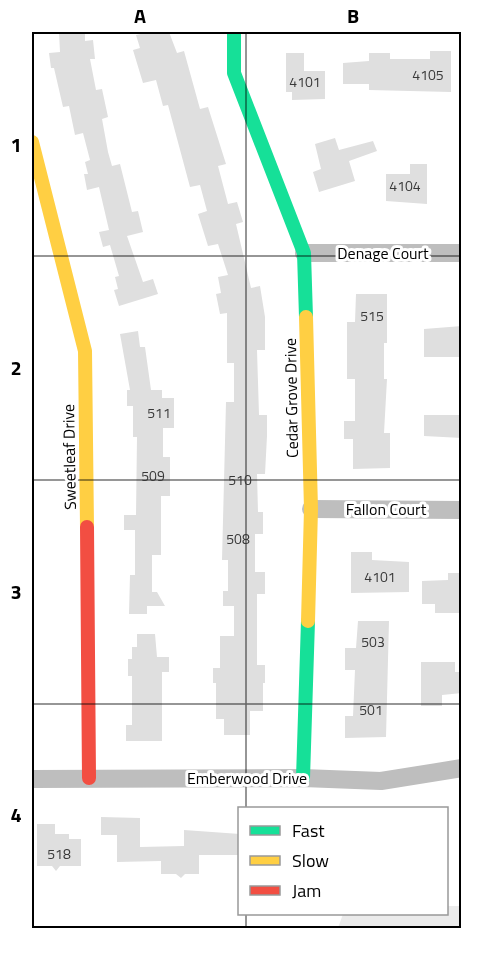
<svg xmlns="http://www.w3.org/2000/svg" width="493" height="960" viewBox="0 0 493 960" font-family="'Titillium Web',sans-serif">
<rect width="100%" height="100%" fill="#fff"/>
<!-- green -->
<path fill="#ebebeb" d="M447 906H461V928H338L343 914H446Z"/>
<!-- building -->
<path fill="#dfdfdf" d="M59 32H85V41L93 40 95 59H90L96 90 102 89 108 117 102 119 108 152 112 166 120 164 132 212 138 211 143 232 127 236 143 282 153 279 158 294 119 306 114 290 118 289 115 277 119 276 110 245 103 247 99 232 109 230 99 187 87 190 84 174H88L85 162 90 160 83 133 75 135 69 106 63 107 54 68H51L49 53 60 52Z
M150 32H169L177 53 184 51 200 109 208 107 226 164 218 166 228 204 237 202 243 222 236 224 251 288 260 286 265 317V350H257L259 415H267V436L265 474H257L258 512H263V534H255V572H265V594H257V665H265V683H263V711H250V735H224V719H216V683H213V668H220V636H234V606H223V591H228V560H222L226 402H234V363H227V313L220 314 216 294 221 293 218 277 228 275 218 244 208 246 198 214 207 211 200 185 190 187 168 105 163 106 156 80 143 83 133 50 140 48 136 35Z
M430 51H451V92L369 90V84H343V63L369 61V53H390V59H430Z
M286 53H304V71H325V99L292 100V92H286Z
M335 138 339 150 373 141 377 151 349 161 355 181 319 192 313 172 321 169 315 144Z
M410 164H427V204L386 201V174H410Z
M356 294H387V343H384V379H387L384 433H390V468L353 469V439H344V421H355V379H347V322H355Z
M462 326 460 357H424V329Z
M138 331 140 347H145L151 390H162V398H174V428H163V457H170V496H161V555H152V592H157L165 606H147V614H129L130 575H135V530H124V515H136L137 437H133V406H127V390H130L120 334Z
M424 415H462V438L424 436Z
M351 552H372V560L409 562V592L351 593Z
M448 573H462V613H435V604H422V581L448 580Z
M358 621H389L386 737 345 738V716H353L355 670H345V648H356Z
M137 634H155L157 657H169V672H162V741H126V725H132V676H128V659H132V647H137Z
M421 662H455V672H462V693L442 695V706H421Z
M101 817 140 818V847L184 846V830L240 834V855H199V874H185L181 878 176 874H161V861L117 862V835H101Z
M37 824H55V834H69V839H81V866H60L56 871 52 866H37Z"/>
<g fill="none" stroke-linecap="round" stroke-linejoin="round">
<!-- street -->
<path stroke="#bebebe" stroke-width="18" d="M304 253H462
M311 509 462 510
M32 779 303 778 381 781 462 768"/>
<!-- fast -->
<path stroke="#16e098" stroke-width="14" d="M234 32V73L304 253 306 317
M303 778 308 621"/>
<!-- slow -->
<path stroke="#ffcf43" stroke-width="14" d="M32 142 85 351 87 527
M306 317 311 509 308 621"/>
<!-- jam -->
<path stroke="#f24e42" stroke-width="14" d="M87 527 89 778"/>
</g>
<!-- grid -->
<path fill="none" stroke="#000" stroke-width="1.5" stroke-opacity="0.55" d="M246 32V808M32 256H462M32 480H462M32 704H462M246 914V928"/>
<g text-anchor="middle" stroke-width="6" stroke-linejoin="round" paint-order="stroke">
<!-- number labels -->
<g font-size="14" fill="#383838">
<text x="428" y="80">4105</text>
<text x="305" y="87">4101</text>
<text x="405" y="191">4104</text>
<text x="372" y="321">515</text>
<text x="159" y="418">511</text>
<text x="153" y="481">509</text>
<text x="240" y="485">510</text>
<text x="238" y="544">508</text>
<text x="380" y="582">4101</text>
<text x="373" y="647">503</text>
<text x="371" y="715">501</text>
<text x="59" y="859">518</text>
</g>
<!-- street labels -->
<g font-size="16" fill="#000" stroke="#fff">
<text x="383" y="259">Denage Court</text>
<text transform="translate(291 398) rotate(-91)" y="6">Cedar Grove Drive</text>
<text transform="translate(69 457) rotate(-91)" y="6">Sweetleaf Drive</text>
<text x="386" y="515">Fallon Court</text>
<text x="247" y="784">Emberwood Drive</text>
</g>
</g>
<!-- border -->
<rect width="493" height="960" fill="none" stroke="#ffffff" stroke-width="66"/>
<!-- legend -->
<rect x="238" y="807" width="210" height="108" fill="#ffffff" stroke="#999999" stroke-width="1.5"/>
<rect x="250" y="826" width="30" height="9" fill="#16e098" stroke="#999999" stroke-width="1.5"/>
<text x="292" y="837" font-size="18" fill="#000000">Fast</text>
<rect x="250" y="856" width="30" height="9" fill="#ffcf43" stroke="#999999" stroke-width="1.5"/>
<text x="292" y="867" font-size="18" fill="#000000">Slow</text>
<rect x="250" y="886" width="30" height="9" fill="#f24e42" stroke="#999999" stroke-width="1.5"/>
<text x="292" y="897" font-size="18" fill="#000000">Jam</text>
<rect x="33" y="33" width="427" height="894" fill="none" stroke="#000" stroke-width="2"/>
<g font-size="20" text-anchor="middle" font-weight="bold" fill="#000">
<text x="140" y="23">A</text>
<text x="353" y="23">B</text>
<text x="16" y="152">1</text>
<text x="16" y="375">2</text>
<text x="16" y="599">3</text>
<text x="16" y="822">4</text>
</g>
</svg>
